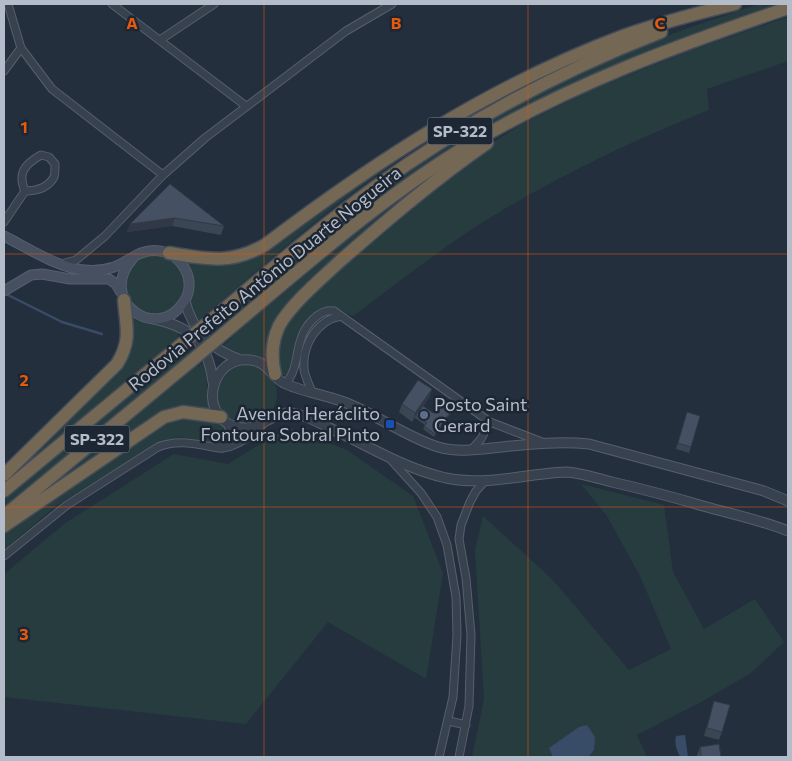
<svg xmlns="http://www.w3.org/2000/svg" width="792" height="761" viewBox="0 0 792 761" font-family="Commissioner,sans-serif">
<rect width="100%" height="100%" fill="#242f3e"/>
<!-- green -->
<path fill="#263c3f" d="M759 4H782L648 51 572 84 498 123 225 326 221 321C273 276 326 230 381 189 462 129 553 83 646 44 683 29 721 17 759 4Z
M788 17V61L707 89 709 110C631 141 560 175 488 219 441 248 398 283 353 316L335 308 308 320 301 330 287 375H281L276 362 281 332 295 312 371 240 489 145 522 124 591 90 692 50Z
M493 102C439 132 388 166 339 203 291 240 245 281 198 321 196 317 193 314 192 310 185 294 201 279 183 259L227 262 370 171Z
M416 189 417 191 292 303 268 362C253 354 235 356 221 348L233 337 232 336 373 219Z
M125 284a30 30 0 1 1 60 0a30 30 0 1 1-60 0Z
M131 314 141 320 158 323 179 331 177 338 18 470 16 468 117 371Z
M185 350 189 355 4 509V500Z
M206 361C208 377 205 394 211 410L184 408 51 489 47 488 197 366 198 367Z
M217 394a30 30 0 1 1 60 0a30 30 0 1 1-60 0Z
M178 416 214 420 225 428 226 432 224 439 214 443 181 437 161 441 57 505 4 550V531L150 430Z
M288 427 347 450 413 496 443 573 426 679 328 622 246 724 4 697V574L64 524 174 454 228 464Z
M581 484 664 505 673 572 704 629 755 599 784 642 751 673 701 702 637 735 647 757H472L484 699 475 550 483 516 552 579 629 670 671 649 640 576 607 516Z"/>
<!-- water -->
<path fill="#394c67" d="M587 725 595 737 594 750 588 757H553L549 748 579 727Z
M685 735 688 757H680C677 750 674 744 676 736Z"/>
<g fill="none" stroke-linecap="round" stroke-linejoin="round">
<!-- stream -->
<path stroke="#394c67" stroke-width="2.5" d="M4 293 62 322 102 334"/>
<defs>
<path id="minor" d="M8 4 21 48 52 89 163 175
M112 4 246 106
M160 40 214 4
M4 71 21 48
M41 155 49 157 55 164C55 168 55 174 54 177 48 188 36 191 25 191 17 173 25 164 41 155Z
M4 222 25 191
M61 264 76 260 105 236 163 175 205 138 346 31 392 4
M286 384C288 380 292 375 293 371 297 361 297 350 301 339 305 326 319 308 334 311L490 422 542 442
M312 392C309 384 305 377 304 369 302 345 317 320 341 316
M216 446C228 441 231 436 228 423
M472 449 481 439 490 422
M391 460 421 493 437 517 447 545 456 597 457 635 453 697 439 757
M4 556 67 505 158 447C175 440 191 443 208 446 213 447 218 449 223 448 238 446 253 434 263 424
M449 721 466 725
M459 757 469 706 471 635 466 578 459 539 461 525 470 502 476 491 484 482"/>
<path id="tertiary" d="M185 301C192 330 212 350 241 360
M154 319C192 327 208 343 213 382
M788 501 764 491 589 444C559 441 531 444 501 447 481 449 458 453 438 447 404 436 376 414 344 402 326 395 299 391 284 383 270 376 269 362 250 360 212 355 197 412 233 426 260 436 272 407 297 414 310 417 323 425 336 431 372 448 406 469 446 478 476 484 505 479 534 475 545 474 555 472 566 472 581 473 597 478 612 482 642 489 673 497 703 506 731 514 761 520 788 531"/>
<path id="secondary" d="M4 236C28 248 58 268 84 270 94 271 105 270 114 267 124 263 132 257 141 253 159 246 178 254 186 271 191 281 190 294 183 303 156 343 96 300 133 258
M4 291 31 275 42 274 70 279H109L116 284 120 291"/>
<path id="motorway" d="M169 253C207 259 230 265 265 245 376 161 492 85 623 36 660 23 698 13 735 4
M216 316C268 272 320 227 375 187 463 123 560 71 661 32
M228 330C307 264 383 196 472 143 571 84 679 45 788 8
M275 374C271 358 272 341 279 326 290 305 321 279 339 262 387 220 435 179 487 143
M4 475 117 364C132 340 126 326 124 300
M4 491 178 347
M4 516 190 362
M4 526 164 417 183 412 221 417"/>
</defs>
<!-- minor casing -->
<use href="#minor" stroke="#565f6c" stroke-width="9"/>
<!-- tertiary casing -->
<use href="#tertiary" stroke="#565f6c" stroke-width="11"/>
<!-- secondary casing -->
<use href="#secondary" stroke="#565f6c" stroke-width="11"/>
<!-- motorway casing -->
<use href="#motorway" stroke="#434c59" stroke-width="15"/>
<!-- minor -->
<use href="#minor" stroke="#38414e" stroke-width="7"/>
<!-- tertiary -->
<use href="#tertiary" stroke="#38414e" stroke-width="9"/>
<!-- secondary -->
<use href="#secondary" stroke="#465061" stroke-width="9"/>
<!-- motorway -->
<use href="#motorway" stroke="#746855" stroke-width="12"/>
<defs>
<path id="motorway-bridge" d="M178 347 216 316
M190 362 228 330"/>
</defs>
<!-- motorway-bridge casing -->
<use href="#motorway-bridge" stroke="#434c59" stroke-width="15" stroke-linecap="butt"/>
<!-- motorway-bridge -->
<use href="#motorway-bridge" stroke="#746855" stroke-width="12"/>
</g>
<!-- wall -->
<path fill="#3b4654" d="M170 184 224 226 221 235 172 226 127 232 130 224Z
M432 389 429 398 423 406 433 413 452 410 451 413 434 437 423 429 425 425 415 418 412 422 399 412 402 404Z
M687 412 691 447 689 453 676 449Z
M714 701 722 732 719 740 704 736Z
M700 747 721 757H697V755Z"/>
<!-- shaded-wall -->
<path fill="#303945" d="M175 218 172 226 127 232 130 224Z
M432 389 429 398 417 416 416 415 412 422 415 413Z
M452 410 451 413 434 437 435 434Z"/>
<!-- building -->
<path fill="#455162" stroke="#303945" d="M170 184 224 226 175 218 130 224Z
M418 380 432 389 415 413 402 404Z
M441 403 452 410 435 434 424 426 427 423 416 415 423 406 433 413Z
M687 412 700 416 691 447 678 443Z
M714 701 730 705 722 732 707 728Z
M719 744 721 757H701L700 747Z"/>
<!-- grid -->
<path fill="none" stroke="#e8590c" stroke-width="1" stroke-opacity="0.55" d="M264 4V757M528 4V757M4 254H788M4 507H788"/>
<!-- markers -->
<circle fill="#5c6f8a" stroke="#1d2633" stroke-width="2" cx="424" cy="415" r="5"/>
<rect fill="#1a4fb4" stroke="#1d2633" stroke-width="2" x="385" y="419" width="10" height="10" rx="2.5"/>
<g text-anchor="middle" stroke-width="5" stroke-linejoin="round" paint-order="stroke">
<!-- shield labels -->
<g fill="#1d2633" stroke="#878f9c" stroke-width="1">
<rect x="427.5" y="117.5" width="65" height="27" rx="4"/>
<rect x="64.5" y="425.5" width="65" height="27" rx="4"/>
</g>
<g font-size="16" font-weight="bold" fill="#b4bcc9">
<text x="460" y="137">SP-322</text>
<text x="97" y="445">SP-322</text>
</g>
<!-- street labels -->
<g font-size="18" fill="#b4bcc9" stroke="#1d2633">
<text transform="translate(265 279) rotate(-39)" y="6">Rodovia Prefeito Antônio Duarte Nogueira</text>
</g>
<!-- poi labels -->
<g font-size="18" fill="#b4bcc9" stroke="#1d2633" text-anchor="start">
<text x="434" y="411">Posto Saint<tspan x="434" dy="21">Gerard</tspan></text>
<text x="380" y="420" text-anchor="end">Avenida Heráclito<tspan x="380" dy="21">Fontoura Sobral Pinto</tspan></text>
</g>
</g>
<g font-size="16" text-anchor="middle" font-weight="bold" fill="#e8590c" stroke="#1d2633" stroke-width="5" stroke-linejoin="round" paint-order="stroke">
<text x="132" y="29">A</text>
<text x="396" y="29">B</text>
<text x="660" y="29">C</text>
<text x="24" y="133">1</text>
<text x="24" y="386">2</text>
<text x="24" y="640">3</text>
</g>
<!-- border -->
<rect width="792" height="761" fill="none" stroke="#b4bcc9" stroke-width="10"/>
</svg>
